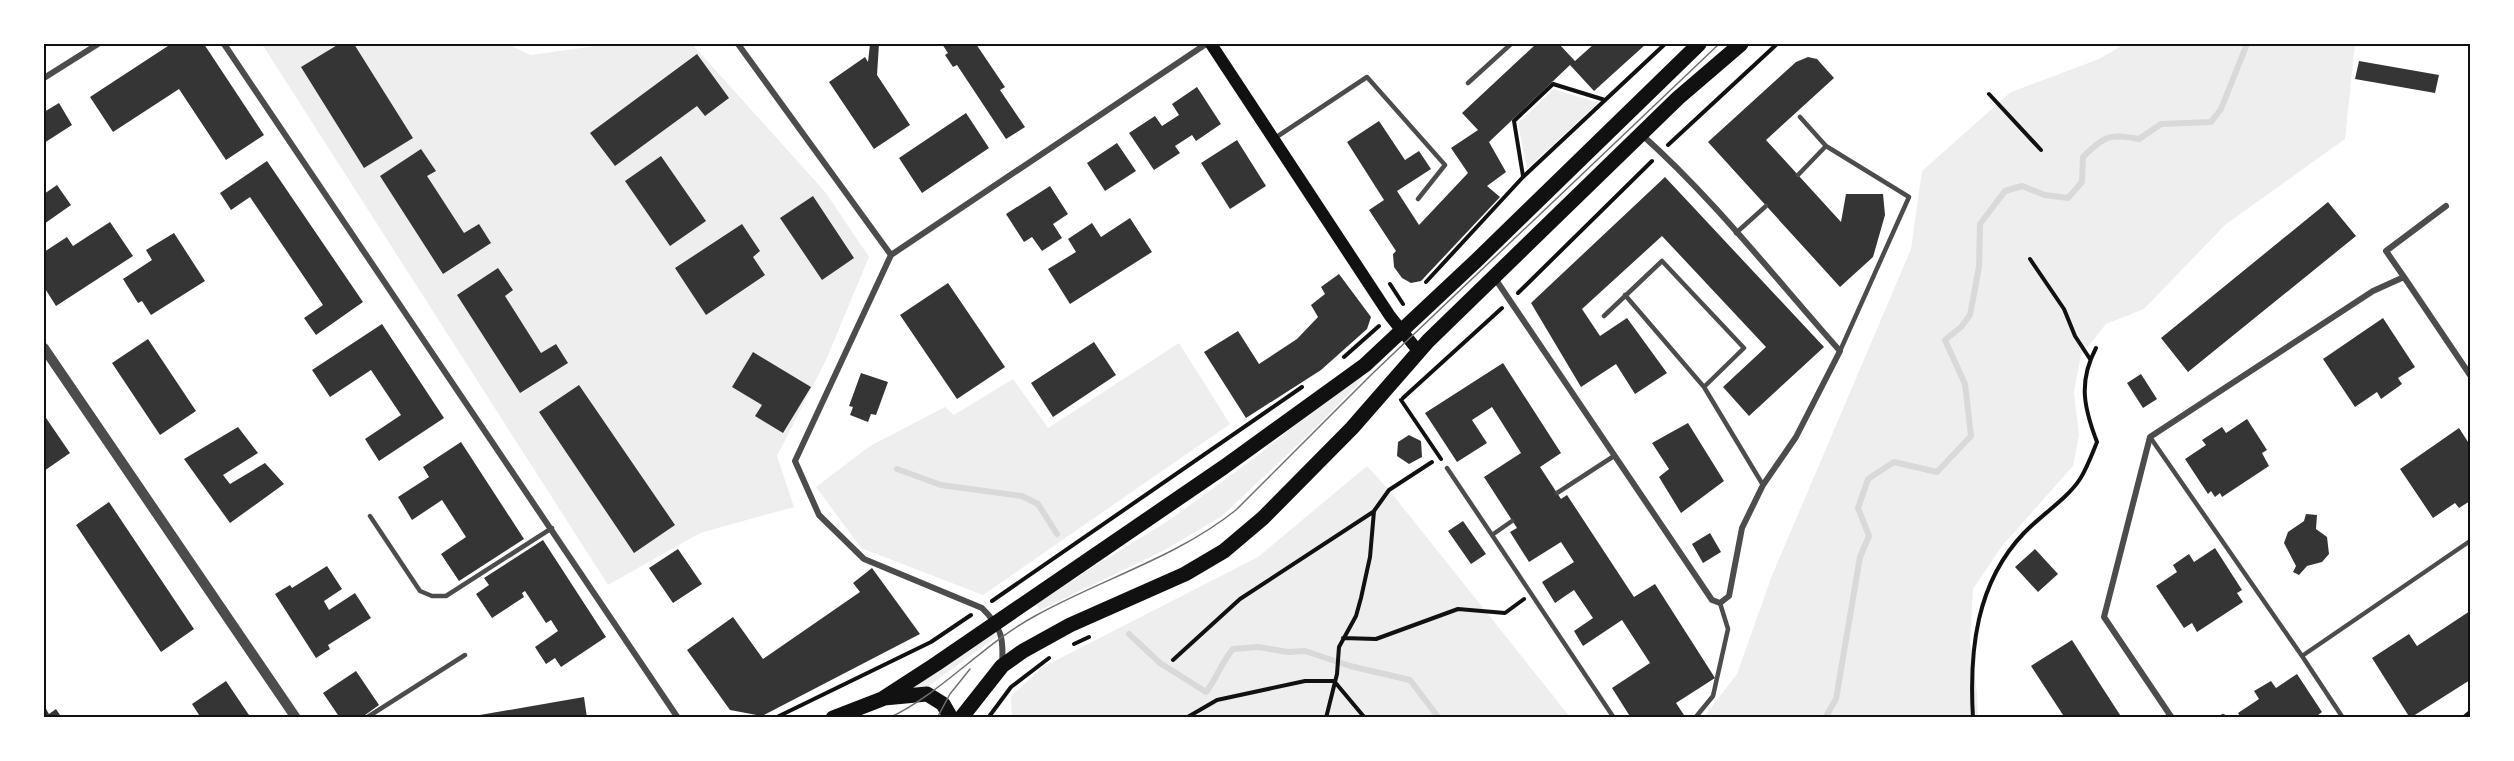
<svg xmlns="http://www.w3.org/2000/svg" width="2514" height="761" viewBox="0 0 2514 761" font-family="Mulish,sans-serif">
<rect width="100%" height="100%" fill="#fff"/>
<!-- green -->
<path fill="#eee" d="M262 44H507L531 55 610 44H692L826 193 869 257 826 360 777 456 794 507 700 533 608 585Z
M2125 44H2355L2345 139 2225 225 2144 309 2106 324 2081 355 2074 392 2079 435 2073 466 2002 546 1973 589 1970 643 1977 692 1978 717 1703 718 1737 674 1771 578 1911 249 1922 171 2011 92 2099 59Z
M1554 89 1598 103 1527 169 1518 123Z
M1179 343 1230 424 983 595 861 548 816 487 870 446 945 407 954 415 1013 379 1048 428Z
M1359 374 1363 379 1310 433 1222 516 1165 550 1040 610 1035 603 1171 519 1257 456Z
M1367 466 1389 490 1570 717 1012 718 1011 696 1043 667 1258 557Z
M994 631 998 636 923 690 913 688Z"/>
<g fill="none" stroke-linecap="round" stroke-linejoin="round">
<!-- stream -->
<path stroke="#d9d9d9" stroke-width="6" d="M897 469 941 485 1022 496 1038 504 1057 534
M1129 634 1160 663 1206 692C1217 678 1221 663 1233 649L1258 647 1288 652 1305 651 1350 666 1410 680 1439 718
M1825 718 1836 699 1860 557 1869 536 1858 508 1868 479 1894 462 1937 472 1971 436 1965 384 1945 340 1961 327 1970 315 1979 267 1980 224 2005 191 2022 186 2045 195 2068 198 2082 182 2083 157C2104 136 2110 133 2139 139L2161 124 2211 122 2221 109 2247 44"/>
</g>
<!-- building -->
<path fill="#353535" d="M171 44H204L264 135 226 160 179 89 113 132 90 97Z
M339 44H354L413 138 364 168 301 67Z
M870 44H879L877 75 910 125 874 149 829 82 865 57 868 62Z
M942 44H976L1005 87 1000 90 1025 127 1006 139 957 65 953 67 945 55 948 53Z
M1536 44H1559L1575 61 1594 44H1646L1594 91 1570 65 1489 142 1506 172 1487 186 1500 197 1421 281 1411 283 1402 278 1394 267 1393 254 1396 251 1369 210 1384 200 1347 142 1379 121 1405 160 1419 151 1431 169 1397 191 1419 225 1468 173 1451 148 1478 130 1462 113Z
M697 54 729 98 705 116 697 106 615 166 590 133Z
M1808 57 1817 59 1834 78 1766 140 1841 222 1846 194H1883L1885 215 1873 257 1840 287 1708 142 1796 62Z
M2359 61 2439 75 2435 93 2355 79Z
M1197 87 1221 124 1196 141 1192 135 1175 146 1180 153 1154 170 1129 133 1155 116 1162 126 1179 115 1172 104Z
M59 103 72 125 44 143V112Z
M966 113 989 148 922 193 899 158Z
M1237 140 1266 186 1230 209 1201 163Z
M1117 143 1136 171 1105 191 1087 163Z
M421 149 436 171 427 176 464 233 479 224 491 243 443 274 380 176Z
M661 156 706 221 670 246 625 181Z
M267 161 363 302 316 335 304 318 323 305 250 197 231 210 220 193Z
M1665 177 1824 347 1749 416 1723 387 1766 347 1662 236 1582 309 1600 336 1627 318 1667 373 1635 394 1616 364 1581 387 1531 303Z
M57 185 71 205 44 224V194Z
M1050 186 1068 214 1053 224 1062 238 1042 251 1032 237 1024 242 1006 214Z
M813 196 854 258 822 280 780 218Z
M2328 202 2356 236 2188 372 2161 338Z
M1130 218 1152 252 1070 304 1048 269 1076 252 1068 239 1092 223 1101 237Z
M110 222 133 256 56 306 44 287V252L67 237 73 246Z
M742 224 760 251 753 257 765 275 706 315 675 268Z
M174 233 205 281 151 315 142 301 138 303 123 279 152 260 146 250Z
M498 268 513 290 505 296 541 353 556 344 568 363 520 393 457 295Z
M1339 274 1371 317 1367 329 1321 370 1246 418 1204 352 1238 331 1259 364 1297 339 1318 317 1311 305 1325 294 1321 287Z
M948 283 1005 367 957 399 900 315Z
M2383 318 2415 367 2398 378 2402 384 2381 399 2377 392 2355 407 2323 359Z
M382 324 444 418 379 461 365 439 401 415 371 370 330 397 312 370Z
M148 339 196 411 160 435 112 363Z
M1094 342 1116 375 1053 417 1031 383Z
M753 352 811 387 783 433 755 416 762 405 732 387Z
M1503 363 1561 453 1540 467 1561 499 1567 495 1634 597 1655 584 1715 678 1676 703 1684 715 1679 718H1631L1612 688 1650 663 1622 620 1583 646 1574 631 1593 618 1574 590 1555 603 1542 582 1574 562 1561 542 1529 562 1510 532 1517 528 1484 477 1521 453 1492 407 1472 420 1487 443 1457 462 1425 413Z
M861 373 888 382 876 415 871 414 868 422 850 415 853 407 849 406Z
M2141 374 2157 399 2143 408 2127 383Z
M579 385 675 525 634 553 539 412Z
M44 415 70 453 44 471Z
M2247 419 2267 450 2262 453 2269 466 2222 497 2220 493 2215 497 2211 491 2208 494 2185 459 2206 445 2202 440 2222 427 2226 433Z
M1688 423 1724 481 1681 513 1659 477 1669 469 1652 443Z
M238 427 258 453 223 475 230 484 265 463 284 484 230 523 184 459Z
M2459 428 2470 445V501L2459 508 2455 503 2433 518 2400 469Z
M1409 435 1421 441 1422 457 1409 464 1397 456 1398 442Z
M461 442 524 539 459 581 441 554 466 537 442 500 412 520 398 497 429 477 423 467Z
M109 502 194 629 161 652 76 525Z
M2306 514 2317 515 2316 529 2327 537 2329 554 2322 562 2307 566 2299 575 2293 572 2296 566 2284 543 2288 532 2304 521Z
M1463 521 1486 554 1471 564 1448 531Z
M1710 533 1721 552 1703 563 1692 544Z
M543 540 606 637 561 667 555 658 546 664 535 647 558 631 551 620 546 623 525 591 522 593 524 597 492 618 476 594 489 585 484 578Z
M2215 548 2242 590 2237 593 2243 602 2197 632 2192 623 2184 628 2156 586 2177 572 2173 565 2189 554 2194 562Z
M678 549 702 584 673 603 649 568Z
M2035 549 2058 574 2038 592 2015 567Z
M327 566 342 589 324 601 329 610 355 593 371 618 328 645 330 649 316 658 275 594 290 585 292 588Z
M872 568 920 634 762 716 730 710 687 650 733 617 763 659 860 592 853 583Z
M2470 611V680L2410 718 2372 658 2409 634 2417 646Z
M2072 640 2100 684 2122 718H2065L2031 666Z
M356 671 379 705 361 718H340L323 693Z
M2297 674 2322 712 2317 716 2318 718H2241L2238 713 2259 699 2254 691 2271 681 2276 688Z
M226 681 251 718H201L192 704Z
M584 697 587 718H474V716Z
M46 709 49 714 56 709 62 718H44Z"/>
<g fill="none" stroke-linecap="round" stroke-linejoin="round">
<!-- path -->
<path stroke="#111" stroke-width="4" d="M1989 94 2041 150
M1668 145 1777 44
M1523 176 1514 121 1553 84 1605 100
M2030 259 2064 309 2075 336 2090 359
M1426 282 1523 177 1665 44
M1390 284 1403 304
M1518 293 1652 161
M1344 357 1379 326
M1403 398 1502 308
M1401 400 1441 459
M992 601 1302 387
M1343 638 1376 639 1458 609 1505 613 1524 599
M1074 644 1089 637
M1173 660 1240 599 1373 512
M775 718 931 642 971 615
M988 718 1011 687 1049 658
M1186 718 1217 700 1305 681H1334L1365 718
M1326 718 1337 674 1339 647 1356 616 1361 598 1370 557 1374 511 1389 490 1432 462
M1973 718C1969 651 1976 583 2024 533 2040 516 2068 498 2080 479 2087 468 2092 454 2097 442 2084 408 2078 382 2096 348
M2463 718 2470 712"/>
<!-- service -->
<path stroke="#4c4c4c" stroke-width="4.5" d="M1468 83 1511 44
M1800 117 1826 146
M1275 138 1367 77 1445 165 1418 199
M1798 175 1826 146 1909 197 1840 351
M1736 233 1766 206
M1625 295 1704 387 1763 485
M1604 316 1662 261 1744 348 1704 387
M2150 437 2302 656
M1447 468 1492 535 1512 521
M1557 493 1614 456
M370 516 420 591 432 596H446L552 528
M1492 535 1614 718
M2223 716 2224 718
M366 718 465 655
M1695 718 1713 696 1728 629 1720 603
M2343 718 2302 656 2470 541"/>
<!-- minor -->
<path stroke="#4c4c4c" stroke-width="6" d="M224 44 678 718
M738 44 891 255
M44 78 98 44
M1494 277 1712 600 1720 603 1729 596 1742 528 1763 485 1796 437 1840 351C1775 278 1713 198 1641 134
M2404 277 2386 251 2446 206
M1002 664C1004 637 1001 627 982 608L864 559 819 515 795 461 891 255 1206 44
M2172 718 2104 617 2150 437 2373 291 2404 277 2470 375"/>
<!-- tertiary -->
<path stroke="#4c4c4c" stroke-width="10" d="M44 348 296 718"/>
<!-- secondary -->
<path stroke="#111" stroke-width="12" d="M1211 44 1390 316 1419 352"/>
<!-- primary -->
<path stroke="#111" stroke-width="15" d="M884 698 927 694 943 704 951 718
M833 718 882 699 936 664 1224 467 1365 365 1477 260 1699 44
M961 718 1002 666 1023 651 1070 625 1185 574 1224 551 1263 518 1352 428 1428 341 1678 98 1741 44"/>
<!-- tram -->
<path stroke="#707070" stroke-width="1.5" d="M889 718C943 692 983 644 1035 616 1101 579 1176 558 1236 510L1372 374 1719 44
M937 718 950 694 970 669"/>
</g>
<!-- border -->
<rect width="2514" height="761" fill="none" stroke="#ffffff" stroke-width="90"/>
<rect x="45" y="45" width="2424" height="671" fill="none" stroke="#111" stroke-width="2"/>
</svg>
